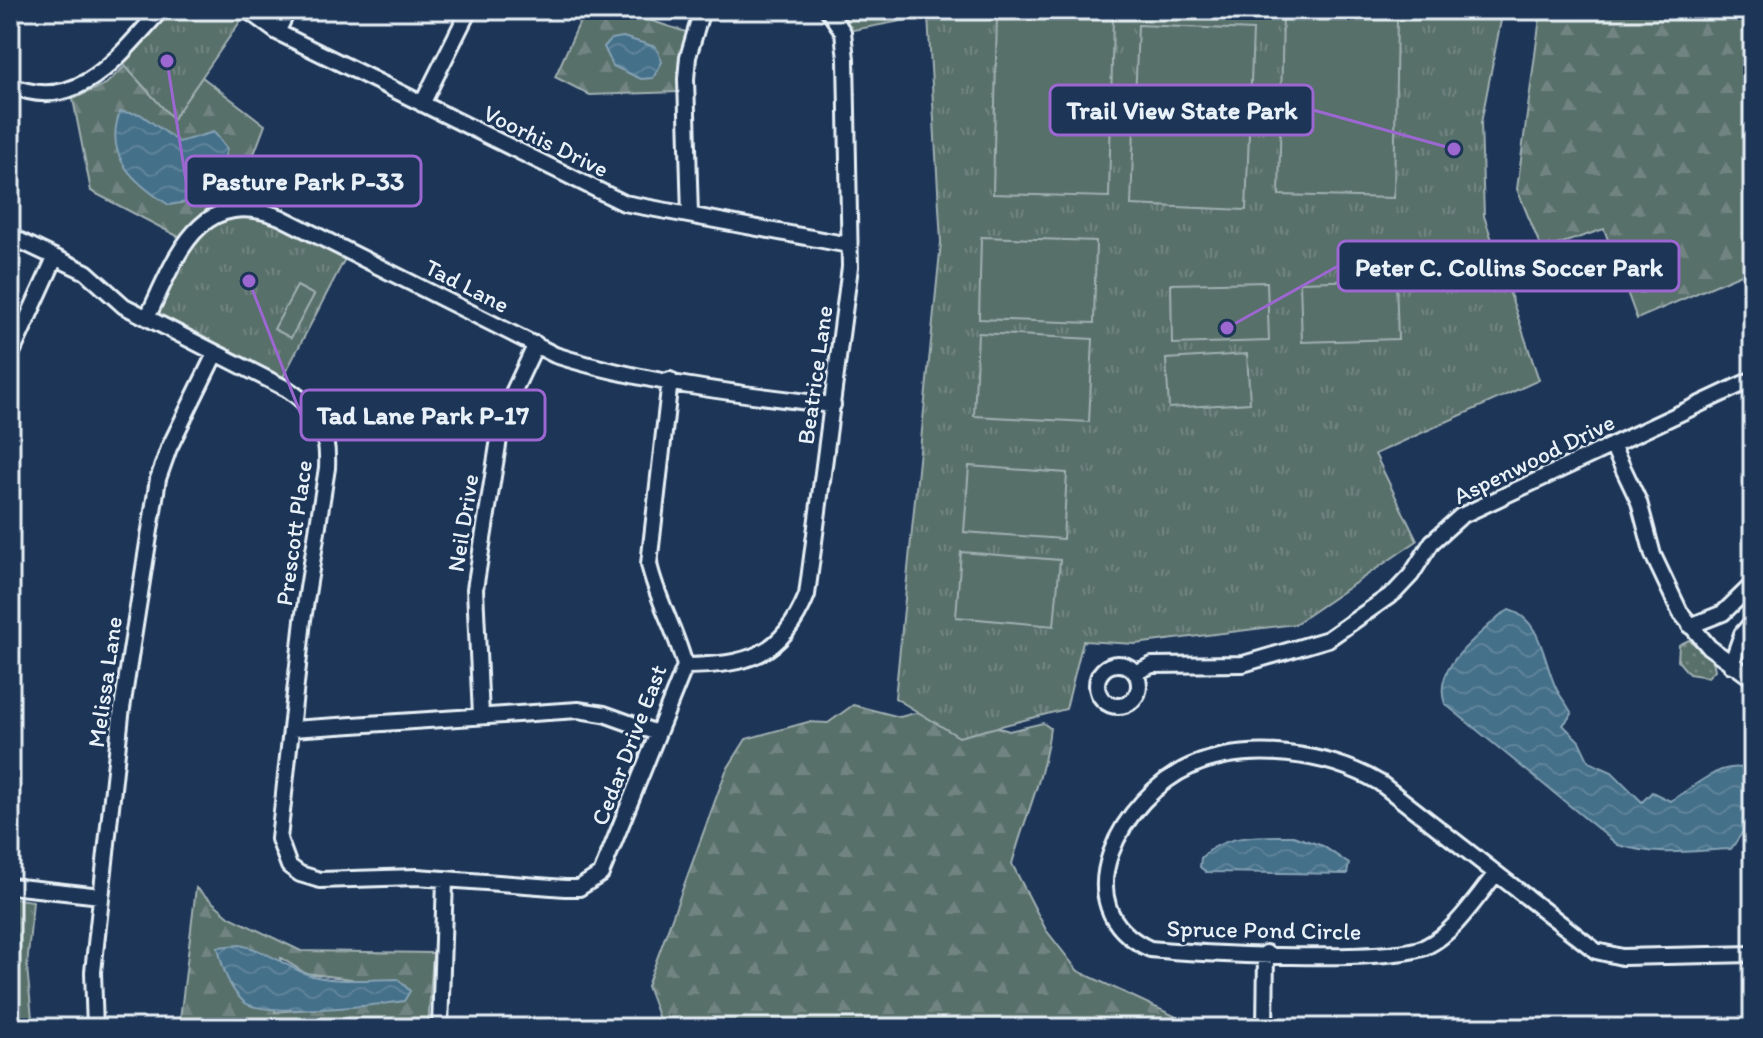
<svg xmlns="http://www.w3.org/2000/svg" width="1763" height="1038" viewBox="0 0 1763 1038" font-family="Itim,sans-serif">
<defs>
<pattern id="grass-dots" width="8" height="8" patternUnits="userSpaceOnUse" patternTransform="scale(2)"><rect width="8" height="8" fill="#596f6b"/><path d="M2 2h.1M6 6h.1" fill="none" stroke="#718481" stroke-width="1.8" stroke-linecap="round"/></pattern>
<pattern id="forest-firs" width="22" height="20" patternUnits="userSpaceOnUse" patternTransform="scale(2)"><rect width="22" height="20" fill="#596f6b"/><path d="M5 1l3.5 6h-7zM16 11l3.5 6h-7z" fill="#718481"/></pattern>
<pattern id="park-tufts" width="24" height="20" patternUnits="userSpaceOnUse" patternTransform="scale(2)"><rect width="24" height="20" fill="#596f6b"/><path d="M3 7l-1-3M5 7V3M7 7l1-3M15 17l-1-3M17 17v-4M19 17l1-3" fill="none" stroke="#718481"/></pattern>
<pattern id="water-waves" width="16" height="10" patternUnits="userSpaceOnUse" patternTransform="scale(2)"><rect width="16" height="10" fill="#446f89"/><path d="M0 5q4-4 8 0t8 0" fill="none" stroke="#5f849a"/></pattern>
</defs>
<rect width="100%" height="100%" fill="#1d3557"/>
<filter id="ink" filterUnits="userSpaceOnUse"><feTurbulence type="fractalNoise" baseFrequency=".0125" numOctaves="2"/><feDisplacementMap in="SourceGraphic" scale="16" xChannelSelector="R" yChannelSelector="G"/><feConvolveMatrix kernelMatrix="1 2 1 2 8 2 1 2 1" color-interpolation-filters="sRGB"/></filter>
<g filter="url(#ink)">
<!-- grass -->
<path fill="url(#grass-dots)" stroke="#a0b0b2" stroke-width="2" d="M1689 640 1713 660 1715 670 1708 677 1689 674 1678 661 1679 645Z"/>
<!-- forest -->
<path fill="url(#forest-firs)" stroke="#a0b0b2" stroke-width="2" fill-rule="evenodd" d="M585 10H618L686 32 679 92 590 95 555 77Z
M1541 10H1753V269L1637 319 1604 229 1542 250 1517 189Z
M125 66 173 118 202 77 265 125 236 202 210 206 179 237 91 191 73 99 106 84Z
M853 705 900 717 937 707 1009 731 1043 723 1050 728C1044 778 1025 816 1012 864L1046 930 1078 971 1200 1028H669L659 1019 647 986 726 771 746 739 808 722 828 723Z
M196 888 230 917 301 951 433 953 428 1028H179ZM281 958 305 973 351 979 404 1001 275 1012Z"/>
<!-- park -->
<path fill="url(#park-tufts)" stroke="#a0b0b2" stroke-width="2" d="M161 10H248L173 119 117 57Z
M838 10H1503L1481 123 1484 216 1539 380 1375 454 1417 541 1295 624 1135 644 1083 641 1066 709 959 737 895 698 941 242 928 16 843 32 835 16Z
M252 209 349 251 279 385 147 318 195 229Z
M10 898 33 901 27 967 33 1028H10Z"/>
<!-- pitch -->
<path fill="#596f6b" stroke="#a0b0b2" stroke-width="2" d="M997 14 1113 17 1109 197 993 194Z
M1283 14 1397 17 1394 198 1279 195Z
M1138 25 1253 30 1246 210 1131 205Z
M981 237 1096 241 1094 323 979 319Z
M1396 279 1398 339 1302 342 1300 282Z
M1267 282 1269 341 1172 344 1171 284Z
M297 286 314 295 291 338 274 329Z
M978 333 1093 339 1089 422 974 416Z
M1247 354 1250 403 1169 408 1166 359Z
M969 466 1067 473 1063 539 964 532Z
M961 552 1060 560 1054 626 956 617Z"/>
<!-- water -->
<path fill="url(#water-waves)" stroke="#86a3b5" stroke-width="2" d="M623 37 656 47 662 62 653 78 641 79 613 66 604 47 611 39Z
M120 112 140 114 179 142 214 132 227 149 216 186 192 201 169 205C134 183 103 156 120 112Z
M1509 610C1542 619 1543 661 1556 688 1560 697 1568 705 1572 714L1563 725 1579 741 1589 762 1612 772 1642 802 1652 792 1670 801C1695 788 1726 754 1753 773V817L1731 849C1689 851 1661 857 1618 845L1445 704C1432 667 1475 640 1499 616Z
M1293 836 1323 846 1349 864 1347 874 1206 872 1200 867 1201 858C1224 833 1263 836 1293 836Z
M240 945C265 950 281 963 304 973 331 984 370 979 398 979L410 991 404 1001C377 1005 261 1018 244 1002 228 988 222 966 218 947Z"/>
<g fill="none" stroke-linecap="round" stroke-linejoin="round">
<defs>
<path id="street" d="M247 10 277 32 624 203 849 245
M277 32 288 10
M10 85C78 116 120 54 161 10
M422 104 469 10
M690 215 686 79 688 57 702 10
M10 236 86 272 124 306 287 389C318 409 329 431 327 468L303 620 279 839 289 866 300 874 320 880 417 877 565 888H579L601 874 685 666C676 630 657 600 649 564L670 380
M147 318C176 259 197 185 280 217L555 355C643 383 741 394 833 405
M10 357 55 258
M1612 445 1639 502 1653 555 1680 612 1709 647 1753 679
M1690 626 1723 613 1753 584
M1097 685a21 21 0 1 1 42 0a21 21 0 1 1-42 0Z
M1731 665 1742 634 1753 621
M685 666C747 665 782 657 807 595L850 267 846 59 843 32 828 10
M1135 673 1152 665 1243 664 1328 639 1395 592 1411 575 1432 542 1461 516 1753 379
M481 716 475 589 503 414 536 344
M292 729 578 710 604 714 657 733
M1495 875C1475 899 1455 932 1427 946 1392 964 1197 954 1150 949 1059 907 1123 796 1191 766 1248 742 1328 752 1380 783L1596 951 1622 957 1753 954
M10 886 101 896
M95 1028 93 972 121 715 158 479 169 448 215 354
M440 1028 445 880
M1265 1028 1266 953"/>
</defs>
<!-- street casing -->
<use href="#street" stroke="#e8f1f8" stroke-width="20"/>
<!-- street -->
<use href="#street" stroke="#1d3557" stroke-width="14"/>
</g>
</g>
<g text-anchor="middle" stroke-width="6" stroke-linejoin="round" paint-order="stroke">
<!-- street labels -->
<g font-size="24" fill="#e8f1f8" stroke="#1d3557">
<text transform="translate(546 141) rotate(26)" y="8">Voorhis Drive</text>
<text transform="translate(467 286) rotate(27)" y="8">Tad Lane</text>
<text transform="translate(815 375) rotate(-82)" y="8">Beatrice Lane</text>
<text transform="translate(1534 459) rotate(-26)" y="8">Aspenwood Drive</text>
<text transform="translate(463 523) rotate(-81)" y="8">Neil Drive</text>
<text transform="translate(294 533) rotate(-82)" y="8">Prescott Place</text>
<text transform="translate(105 682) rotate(-82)" y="8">Melissa Lane</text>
<text transform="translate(629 745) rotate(-69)" y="8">Cedar Drive East</text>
<text transform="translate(1264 930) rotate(1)" y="8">Spruce Pond Circle</text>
</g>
</g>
<!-- callouts -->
<path fill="none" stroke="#9c67d0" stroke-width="3" d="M1454 149L1313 110M167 61L186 181M1227 328L1338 266M249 281L301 415"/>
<g fill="#9c67d0" stroke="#1d3557" stroke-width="3">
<circle cx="1454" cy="149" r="8"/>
<circle cx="167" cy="61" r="8"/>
<circle cx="1227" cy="328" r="8"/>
<circle cx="249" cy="281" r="8"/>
</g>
<g fill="#1d3557" stroke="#9c67d0" stroke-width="3">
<rect x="1050" y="85" width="263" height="50" rx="8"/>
<rect x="186" y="156" width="235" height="50" rx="8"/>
<rect x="1338" y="241" width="341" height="50" rx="8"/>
<rect x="301" y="390" width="244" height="50" rx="8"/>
</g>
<g font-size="26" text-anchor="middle" font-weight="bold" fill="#e8f1f8">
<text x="1182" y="119">Trail View State Park</text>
<text x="303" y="190">Pasture Park P-33</text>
<text x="1509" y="276">Peter C. Collins Soccer Park</text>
<text x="423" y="424">Tad Lane Park P-17</text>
</g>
<!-- margin -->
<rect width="1763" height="1038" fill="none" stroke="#1d3557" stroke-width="40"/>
<rect x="20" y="20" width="1723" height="998" fill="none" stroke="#e8f1f8" stroke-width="3" filter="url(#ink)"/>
</svg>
